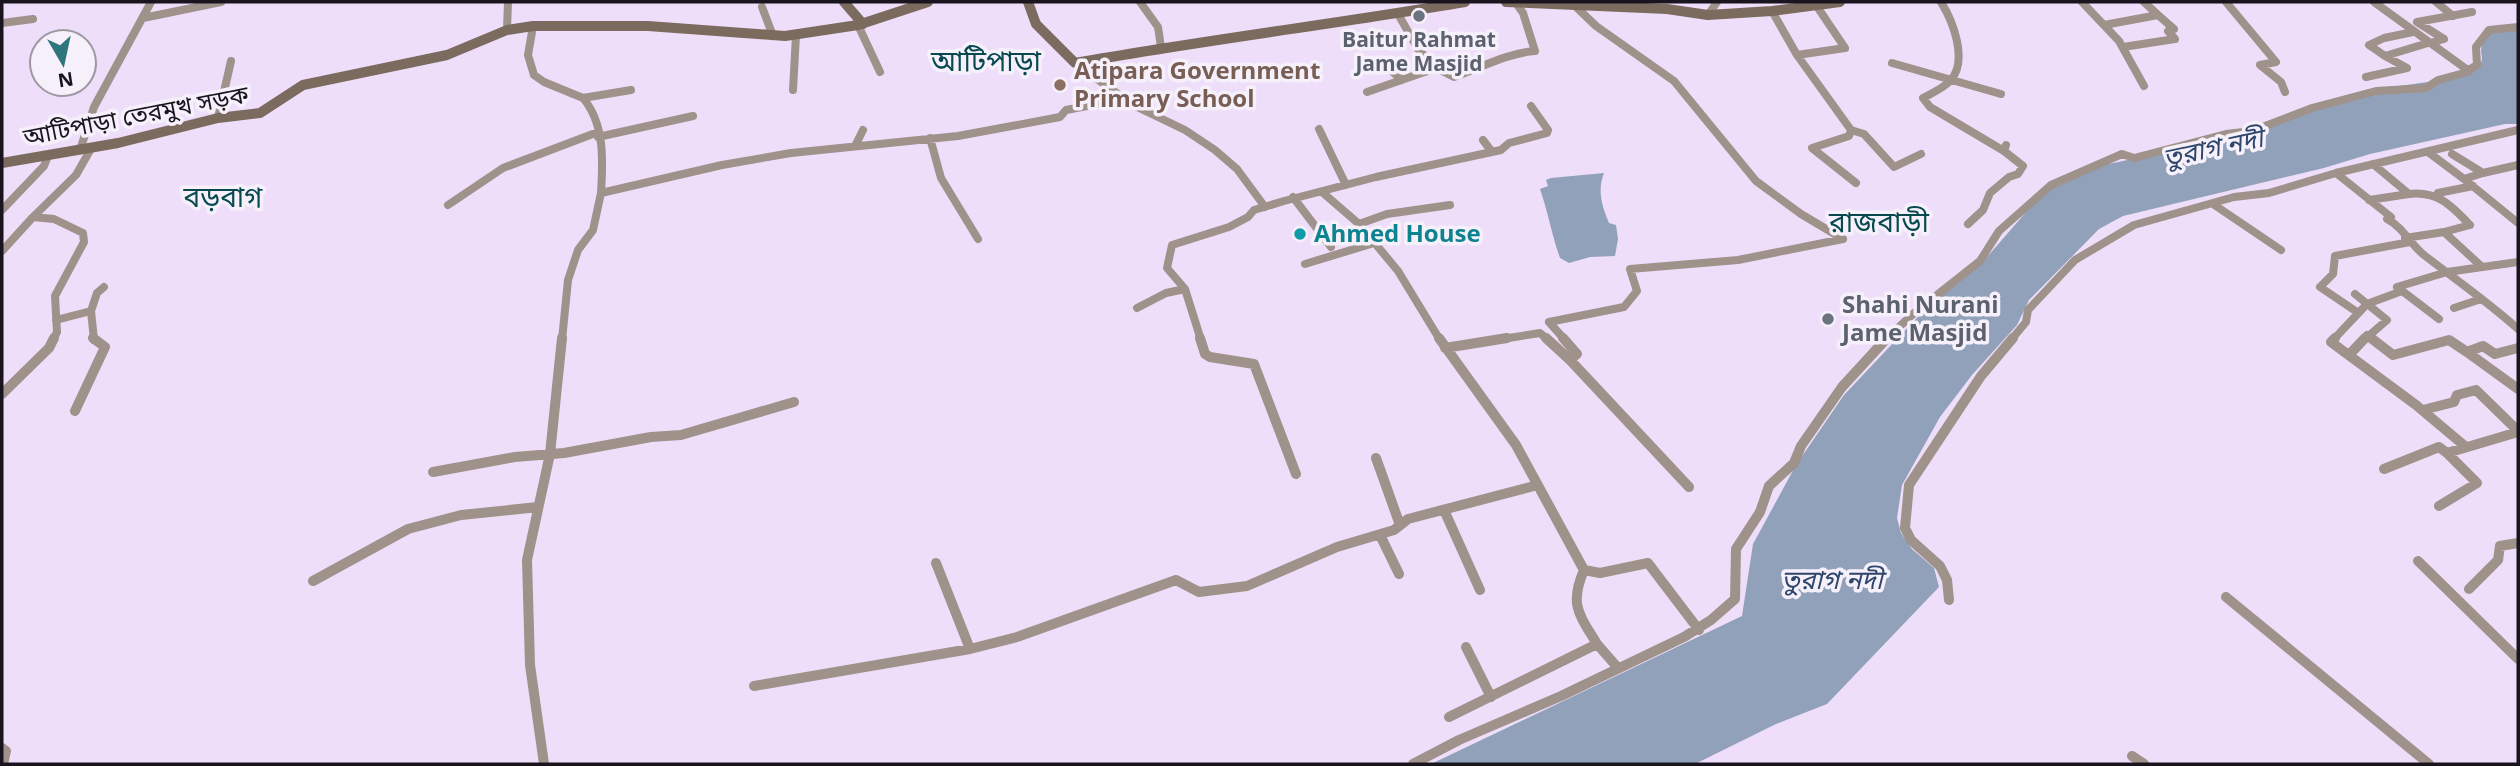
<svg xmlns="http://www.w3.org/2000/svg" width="2520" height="766" viewBox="0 0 2520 766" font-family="'Open Sans','Noto Sans Bengali',sans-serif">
<rect width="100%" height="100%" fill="#efdefa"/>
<!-- water -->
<path fill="#91a1ba" d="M2518 28V124H2505L2370 154 2324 168 2123 216 2099 229 2029 300 2017 325 1972 375 1940 417 1902 485 1897 518 1901 533 1912 549 1934 568 1939 587 1827 704 1776 724 1695 764H1431L1742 616 1753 544 1796 465 1844 395 1930 304 1980 265 2041 195 2075 171 2161 153 2399 86 2442 80 2477 69 2482 60 2481 50 2485 32Z
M1604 173C1597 191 1602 206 1609 223L1616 225 1618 239 1615 256 1590 257 1569 263 1560 258C1552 236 1548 212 1540 189L1548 186 1546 180 1551 178Z"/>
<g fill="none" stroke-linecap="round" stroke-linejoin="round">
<!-- minor-far1 -->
<path stroke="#9e928a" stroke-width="8" d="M1140 2 1158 27 1161 47
M1941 2C1953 21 1968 60 1951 80 1944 88 1932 93 1923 98L1930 107 2004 151 2006 145
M2082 2 2119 41 2144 86
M2226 2 2276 62 2260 65 2281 82 2285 92
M2374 2 2469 71
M2436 2 2453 16
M1572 3 1596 26 1674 81 1756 181 1801 214 1843 239
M762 7 773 36
M1772 11 1797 55 1845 48 1816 5
M1398 14 1418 49 1436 68
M1708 15 1717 2
M143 18 221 2
M2 23 33 19
M858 25 880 72
M2104 25 2158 15 2144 2
M533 26 528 55 534 75 544 82 583 98 631 90
M507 30 508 2
M2430 43 2444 39 2417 22 2472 12
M2123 47 2175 39 2168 31 2174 29 2158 15
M1797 55 1851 130 1849 136 1812 148 1856 183
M2385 56 2369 45 2384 38 2413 32
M1075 63 1133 105 1185 130 1215 150 1237 169 1265 207
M1892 63 2001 94
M1388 68 1402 80
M2366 77 2407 68 2385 56 2428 43
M793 90 796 35
M1367 92 1436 68 1454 77C1480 68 1508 53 1535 51L1523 13 1516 3
M583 98C605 124 603 161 601 193L722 165 791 153 958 136 1060 117 1066 110 1124 99
M218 118 231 61
M1319 129 1346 185
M1851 130 1864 134 1894 167 1921 154
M598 137 693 116
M930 138 941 178 978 239
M1483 140 1492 152
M855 146 863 130
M80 150 94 107 151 2
M2428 152 2464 179
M2452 154 2483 173 2464 179 2518 223
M2336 173 2391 217 2387 219C2404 228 2409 243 2424 255 2456 280 2488 302 2518 329
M2483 173 2518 165
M1322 192 1359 224 1398 271 1440 340
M2438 193 2473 186
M2409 194C2438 191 2451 205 2470 225L2444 232 2481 266
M1293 197 1331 247
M2369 200 2409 194 2373 164
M2213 204 2281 250
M448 205 503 168 598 132
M2 210 44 166 48 156
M1359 224 1387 214 1450 205
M1968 224 1983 210 1990 193 2009 177 2018 174 2023 166 2004 151
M2405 238 2444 232
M2 251 33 217
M1305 264 1374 243
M2355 294 2387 320 2364 340
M1137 308 1166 293 1185 289
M2454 308 2481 299
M91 311 94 340
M2357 312 2320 287 2333 274 2335 256 2410 242
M2439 319 2397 287 2447 272 2518 262
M56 320 91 311 97 293 104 287
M1549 322 1624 307 1637 291 1630 269 1738 260 1843 239
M1549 322 1565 340
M2367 335 2373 340
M53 340 57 332 55 296 84 242 83 233 54 219 33 217 76 175 92 147
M562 340 568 280 578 250 593 230 601 193
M1201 340 1185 289 1167 268 1172 245 1229 227 1248 217 1254 210 1284 201 1376 177 1501 150 1509 143 1547 133 1548 130 1531 106
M1496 340 1540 333 1548 340
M1885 340 1913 314 1980 261 1999 231 2051 185 2122 154 2134 158 2226 134 2252 131 2312 108 2376 91 2426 88 2438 80 2464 73 2477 65 2476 47 2489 30 2518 27
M2011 340 2026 322 2028 310 2075 260 2134 225 2234 197 2269 193 2336 173 2518 130
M2333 340 2367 304 2402 291"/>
<!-- minor -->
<path stroke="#9e928a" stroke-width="10" d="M1200 338 1205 354 1210 357 1254 364 1296 474
M1439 338 1516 445 1584 570
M1546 338 1570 360
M1563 338 1577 354 1570 360 1689 487
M2335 338 2331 342 2416 405 2466 447
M2371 338 2393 355 2449 340 2467 352 2483 346 2495 354 2518 348
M1445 348 1507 338
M2467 352 2518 389
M2349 355 2365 338
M2 394 49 348 54 338
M2423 410 2454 402 2457 395 2476 390 2518 431
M75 411 105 347 93 338
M1376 458 1400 525
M2384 469 2439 447 2447 453 2518 432
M433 472 515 457 564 453 651 437 681 435 794 402
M2439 506 2477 483 2447 453
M1444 510 1480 590
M1380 535 1399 574
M2418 561 2518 659
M936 563 970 649
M1584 570 1600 573 1648 563 1699 630
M313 581 408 529 461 515 538 507
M2469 589 2498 560 2500 546 2518 543
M2226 597 2429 764
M1949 600 1947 580 1940 566 1911 540 1905 528 1909 485 1981 376 2013 338
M1597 644 1618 668
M1466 647 1491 697
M754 686 970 649 1017 637 1176 580 1199 592 1247 586 1337 547 1394 530 1408 519 1538 485
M1449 717 1597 644C1579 614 1569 605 1584 570
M2 748 6 751 3 764
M2132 756 2144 764
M544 764 530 665 527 560 550 454 562 338
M1413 764 1459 740 1561 696 1684 637 1711 620 1735 599 1736 549 1760 512 1769 486 1794 463 1801 446 1842 387 1887 338"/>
<!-- secondary -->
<path stroke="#7b6a5e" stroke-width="10" d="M844 2 863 24
M1028 2 1036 24 1075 63C1205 40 1335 24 1465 2
M1506 2 1667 9 1708 15 1772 11 1840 2
M2 163 118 143 218 118 260 113 303 85 447 55 507 30 533 26H648L785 36 858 25 928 2"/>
</g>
<!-- markers -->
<g fill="#6b7280" stroke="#f6f0fb" stroke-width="2.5">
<circle cx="1419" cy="16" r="7"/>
<circle cx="1828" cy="319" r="7"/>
</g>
<circle fill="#8d6e63" stroke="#f6f0fb" stroke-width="2.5" cx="1060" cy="85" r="7"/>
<circle fill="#0f9aa8" stroke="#f6f0fb" stroke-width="2.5" cx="1300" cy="234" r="7"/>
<g text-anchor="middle" stroke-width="7" stroke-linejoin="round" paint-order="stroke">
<!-- far-worship labels -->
<g font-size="21" font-weight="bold" fill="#5b616d" stroke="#f6f0fb">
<text x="1419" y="47">Baitur Rahmat<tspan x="1419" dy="24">Jame Masjid</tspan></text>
</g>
<!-- education labels -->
<g font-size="24" font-weight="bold" fill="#785e54" stroke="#f6f0fb" text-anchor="start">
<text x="1074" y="79">Atipara Government<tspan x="1074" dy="28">Primary School</tspan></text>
</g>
<!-- street labels -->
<g font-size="24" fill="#1a141e" stroke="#f6f0fb">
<text transform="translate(136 116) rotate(-11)" y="8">আটিপাড়া তেরমুখ সড়ক</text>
</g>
<!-- culture labels -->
<g font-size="24" font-weight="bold" fill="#0d838f" stroke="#f6f0fb" text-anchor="start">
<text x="1314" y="242">Ahmed House</text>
</g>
<!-- worship labels -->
<g font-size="24" font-weight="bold" fill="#5b616d" stroke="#f6f0fb" text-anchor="start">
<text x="1842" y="313">Shahi Nurani<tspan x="1842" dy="28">Jame Masjid</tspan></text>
</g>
<!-- water labels -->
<g font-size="26" font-style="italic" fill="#2e466b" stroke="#f6f0fb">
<text transform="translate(2213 148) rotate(-12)" y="9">তুরাগ নদী</text>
<text x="1832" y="589">তুরাগ নদী</text>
</g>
<!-- quarter labels -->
<g font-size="28" fill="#07494e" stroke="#f6f0fb">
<text x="986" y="71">আটিপাড়া</text>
<text x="223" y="207">বড়বাগ</text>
<text x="1879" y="232">রাজবাড়ী</text>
</g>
</g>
<!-- border -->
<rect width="2520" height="766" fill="none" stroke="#1a141e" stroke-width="7"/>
<!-- north arrow -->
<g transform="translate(63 63) rotate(171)"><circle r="33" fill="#f6f0fb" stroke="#9e98a3" stroke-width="2"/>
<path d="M0-5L12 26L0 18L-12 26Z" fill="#2c767c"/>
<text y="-10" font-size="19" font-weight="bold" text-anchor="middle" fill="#1a141e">N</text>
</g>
</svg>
